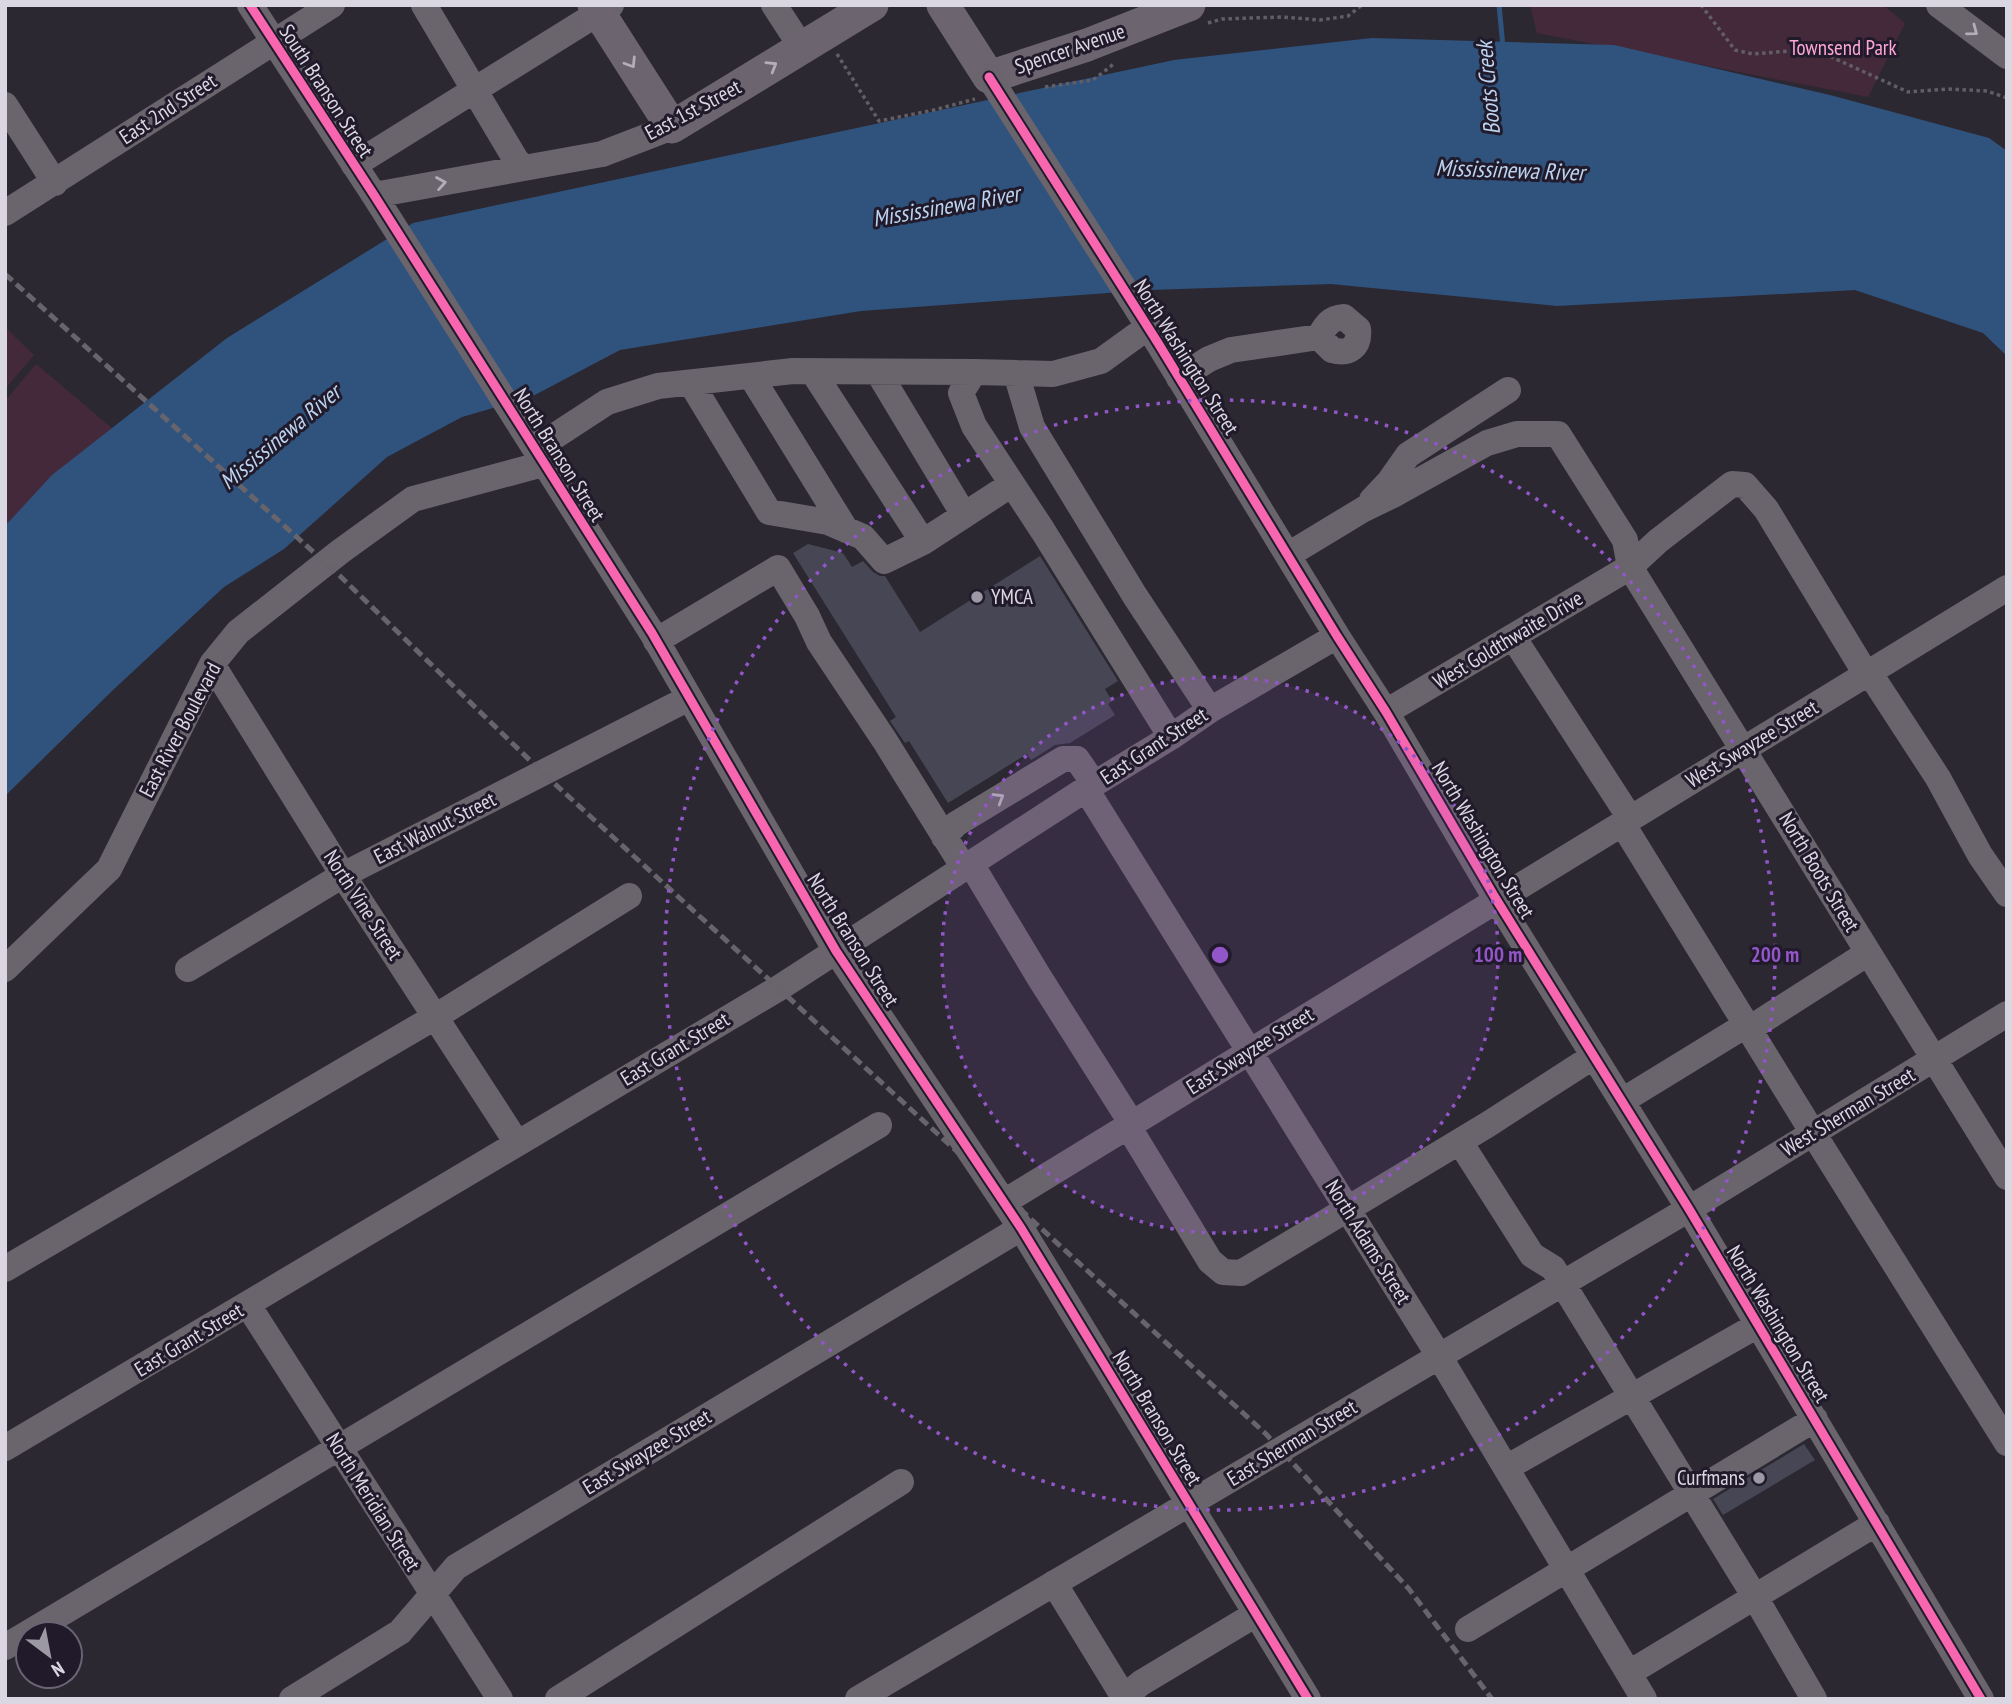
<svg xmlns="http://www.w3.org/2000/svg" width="2012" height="1704" viewBox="0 0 2012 1704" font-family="'PT Sans Narrow',sans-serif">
<rect width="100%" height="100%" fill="#2b2832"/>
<!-- green -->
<path fill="#44293a" d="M1530 5H1883L1905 23 1868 97 1537 33Z
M5 327 34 355 5 389Z
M36 364 112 428 5 556V401Z"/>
<!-- water -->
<path fill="#30537e" d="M1372 38 1614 45 1830 95 1989 138 2007 151V356L1983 333 1855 290 1557 306 1331 284 1149 290 861 311 620 350 531 397 462 417 387 457 284 549 224 587 113 690 5 796V526L52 475 227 338 413 223 1174 60Z"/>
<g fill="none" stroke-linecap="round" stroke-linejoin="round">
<!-- stream -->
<path stroke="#30537e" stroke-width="5" d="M1499 5 1503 47"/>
</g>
<!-- building -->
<path fill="#464655" d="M808 544 843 553 852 567 863 561 873 572 880 576H885L920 632 1040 556 1118 681 1105 689 1112 701 1108 704 1115 715 1070 743 1055 745 1031 760 1027 754 948 803 909 741 905 743 890 721 896 717 793 553Z
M1804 1444 1815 1460 1723 1515 1713 1499Z"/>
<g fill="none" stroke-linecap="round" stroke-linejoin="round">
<!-- path -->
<path stroke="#615e65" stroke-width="3.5" stroke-dasharray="3.5 3.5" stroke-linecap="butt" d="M1701 5 1735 50 1753 54 1814 49 1908 92 1948 89 1987 91 2007 98
M1208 23 1222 19 1282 17 1320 20 1348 16 1362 5
M837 54 879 121 934 110 975 99
M1045 87 1093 80 1115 63"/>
<!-- minor -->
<path stroke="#6a646c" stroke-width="26" d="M250 5 374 195 652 633 836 951 1021 1228 1308 1699
M424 5 516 160 524 168
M774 5 802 48
M1939 5 2007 56
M5 105 55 183
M354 165 611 5
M374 195 602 154 672 127
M5 213 332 5
M1138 310 1337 636 1386 712 1496 899 1689 1209 1981 1699
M1148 327 1101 361 1053 374 974 372 961 393 974 426 1043 531 1171 737
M813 372 923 542
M878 372 964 515
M1016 373 1032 427 1135 596 1210 710
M751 376 846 530
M1179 378 1209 359 1231 350 1319 337 1332 350C1349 355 1360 347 1358 329L1344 317C1330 318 1326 325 1319 337
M691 383 769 512 828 522 863 537 884 561 923 542 1012 484
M535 449 607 402 658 386 793 371 974 372
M1372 500 1389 482 1408 455 1508 390
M1288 555 1364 509 1395 494 1487 443 1517 434H1558L1625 540 1630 567 2007 1177
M1513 637 1630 818
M656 641 778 568 807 616 819 642 885 741 964 868
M212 664 343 875 517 1143
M1869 672 1938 778 1980 855 2007 894
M1386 712 1630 567 1658 541 1732 484 1745 485 1766 509 1866 674
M1086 789 1439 1356 1644 1699
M1622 823 1813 1133 2007 1443
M944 837 956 824 1063 759H1077L1094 784
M971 864 1039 977 1132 1124
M5 969 109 869 212 664 238 632 341 551 413 499 543 464
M188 969 343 875 689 698
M1749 1029 1868 953
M1622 1101 1746 1025
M1128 1126 1210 1261 1223 1272 1241 1273 1487 1125 1594 1056
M1460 1142 1532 1255 1553 1268 1755 1597 1814 1699
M1004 1202 2007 588
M5 1269 435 1017 629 896
M248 1305 500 1699
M5 1448 779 988 1086 789 1171 737 1210 710 1337 636
M1506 1468 1758 1325
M1054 1583 1125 1699
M1468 1629 1815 1419
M5 1647 879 1125
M1629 1673 1877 1523
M1124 1697 1141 1683 1256 1614
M292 1699 400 1632 456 1567 1021 1228
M558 1699 901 1482
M858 1699 1689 1209 2007 1014"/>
<!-- major -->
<path stroke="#6c656f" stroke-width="33" d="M594 5 672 127 872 5
M943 5 989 77 1087 45 1189 5"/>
<!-- rail -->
<path stroke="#67646b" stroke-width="5" stroke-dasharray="10 5" stroke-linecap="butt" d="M5 274 340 576 544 774 1266 1434 1409 1589 1492 1699"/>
<!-- minor-bridge -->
<path stroke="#6a646c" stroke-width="26" d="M989 77 1138 310"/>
<defs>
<path id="cycleway" d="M250 5 374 195 652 633 836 951 1021 1228 1308 1699
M989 77 1158 343 1337 636 1386 712 1496 899 1689 1209 1981 1699"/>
</defs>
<!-- cycleway casing -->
<use href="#cycleway" stroke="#201a2b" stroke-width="13"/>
<!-- cycleway -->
<use href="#cycleway" stroke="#f766af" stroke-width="9"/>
</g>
<!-- one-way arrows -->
<defs><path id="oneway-chevron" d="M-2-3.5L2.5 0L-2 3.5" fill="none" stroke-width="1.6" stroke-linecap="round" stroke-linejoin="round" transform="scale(1.75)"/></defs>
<g stroke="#b3aeb9">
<use href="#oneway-chevron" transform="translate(1973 31) rotate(37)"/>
<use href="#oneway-chevron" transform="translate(441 183) rotate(-10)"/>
<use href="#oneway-chevron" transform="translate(999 798) rotate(-31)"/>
</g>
<g stroke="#b4aeba">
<use href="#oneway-chevron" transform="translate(631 63) rotate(58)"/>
<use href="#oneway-chevron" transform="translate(772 66) rotate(-31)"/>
</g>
<!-- distance rings -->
<circle cx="1220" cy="955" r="278" fill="#9356c8" fill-opacity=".12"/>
<g fill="none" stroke="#9356c8" stroke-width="3.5" stroke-dasharray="3.5 7">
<circle cx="1220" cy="955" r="278"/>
<circle cx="1220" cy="955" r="555"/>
</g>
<!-- markers -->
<g fill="#9d99a4" stroke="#201a2b" stroke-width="2.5">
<circle cx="977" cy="597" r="7"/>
<circle cx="1759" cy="1478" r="7"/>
</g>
<g text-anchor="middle" stroke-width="6" stroke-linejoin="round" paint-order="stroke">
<!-- park labels -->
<g font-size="21" fill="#fda6d8" stroke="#201a2b">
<text x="1843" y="55">Townsend Park</text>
</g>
<!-- street labels -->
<g font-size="21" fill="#dad6e2" stroke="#201a2b">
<text transform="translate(1070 49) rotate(-19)" y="7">Spencer Avenue</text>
<text transform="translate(326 91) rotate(57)" y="7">South Branson Street</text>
<text transform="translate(168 109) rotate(-33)" y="7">East 2nd Street</text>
<text transform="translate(693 110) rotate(-28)" y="7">East 1st Street</text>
<text transform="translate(1186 357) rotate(58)" y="7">North Washington Street</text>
<text transform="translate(559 455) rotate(58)" y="7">North Branson Street</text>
<text transform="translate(1508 640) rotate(-31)" y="7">West Goldthwaite Drive</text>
<text transform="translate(180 730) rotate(-62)" y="7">East River Boulevard</text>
<text transform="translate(1752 744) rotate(-31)" y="7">West Swayzee Street</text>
<text transform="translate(1154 746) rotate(-33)" y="7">East Grant Street</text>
<text transform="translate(435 828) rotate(-27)" y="7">East Walnut Street</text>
<text transform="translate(1483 840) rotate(59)" y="7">North Washington Street</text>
<text transform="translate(1819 872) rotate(59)" y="7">North Boots Street</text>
<text transform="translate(363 905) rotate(57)" y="7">North Vine Street</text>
<text transform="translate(853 940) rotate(58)" y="7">North Branson Street</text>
<text transform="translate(675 1049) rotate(-31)" y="7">East Grant Street</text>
<text transform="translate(1250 1051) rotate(-32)" y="7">East Swayzee Street</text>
<text transform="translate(1848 1112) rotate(-31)" y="7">West Sherman Street</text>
<text transform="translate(1368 1242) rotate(58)" y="7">North Adams Street</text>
<text transform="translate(1778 1324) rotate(59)" y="7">North Washington Street</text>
<text transform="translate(189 1340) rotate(-31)" y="7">East Grant Street</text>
<text transform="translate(1157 1418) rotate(59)" y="7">North Branson Street</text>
<text transform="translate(1292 1443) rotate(-31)" y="7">East Sherman Street</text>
<text transform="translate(647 1452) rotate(-31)" y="7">East Swayzee Street</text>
<text transform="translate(373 1502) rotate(58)" y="7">North Meridian Street</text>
</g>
<!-- poi labels -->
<g font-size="21" fill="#dad6e2" stroke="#201a2b" text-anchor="start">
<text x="991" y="604">YMCA</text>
<text x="1745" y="1485" text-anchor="end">Curfmans</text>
</g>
<!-- water labels -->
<g font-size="23" font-style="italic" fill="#bcd3f0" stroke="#201a2b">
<text transform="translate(1488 88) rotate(-95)" y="8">Boots Creek</text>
<text transform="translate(1510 170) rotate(2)" y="8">Mississinewa River</text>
<text transform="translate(946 206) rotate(-10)" y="8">Mississinewa River</text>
<text transform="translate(280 437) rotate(-40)" y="8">Mississinewa River</text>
</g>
</g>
<circle cx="1220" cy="955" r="10" fill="#9356c8" stroke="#201a2b" stroke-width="3.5"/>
<g font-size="21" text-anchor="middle" font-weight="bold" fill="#9356c8" stroke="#201a2b" stroke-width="6" stroke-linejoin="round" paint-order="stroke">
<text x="1498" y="962">100 m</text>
<text x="1775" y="962">200 m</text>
</g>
<!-- border -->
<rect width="2012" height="1704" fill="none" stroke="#dad6e2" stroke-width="14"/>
<!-- north arrow -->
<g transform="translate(49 1655) rotate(148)"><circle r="33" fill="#201a2b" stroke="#6a6574" stroke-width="2"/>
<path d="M0-5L12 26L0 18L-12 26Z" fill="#9d99a4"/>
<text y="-10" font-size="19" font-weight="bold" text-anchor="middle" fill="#dad6e2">N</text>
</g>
</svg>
